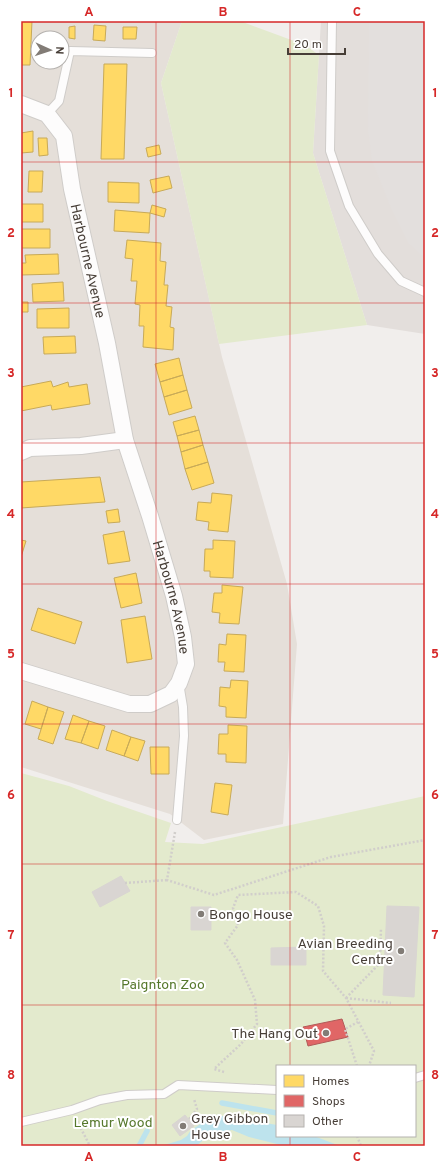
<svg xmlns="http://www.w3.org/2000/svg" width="446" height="1167" viewBox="0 0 446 1167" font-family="Overpass,sans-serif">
<rect width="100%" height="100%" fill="#f1eeec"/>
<!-- residential -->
<path fill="#e5dfd9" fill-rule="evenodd" d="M21 21H182L161 83 222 357 287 584 297 644 283 824 204 840 170 814 21 767ZM38 38H62V62H38Z"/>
<!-- industrial -->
<path fill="#e3dedb" d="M321 21H425V334L367 325 313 153Z"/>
<!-- green -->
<path fill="#e3eacd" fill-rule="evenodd" d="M182 21H240L305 45 319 55 313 153 367 325 219 344 161 83Z
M21 773 69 786 107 801 171 823 165 842 203 844 425 796V1146H21ZM277 1066H415V1136H277Z"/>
<!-- parking -->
<path fill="#e3dfdd" d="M369 21H425V258L421 255 409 244 391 208 372 161 368 130Z"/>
<!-- water -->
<path fill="#bde3ed" d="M218 1116H228L248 1120 277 1125V1136H314L340 1146H285L249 1137 232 1130 212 1133 196 1146H161L181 1140 187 1136 191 1130 207 1120Z"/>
<!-- homes -->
<path fill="#ffd966" stroke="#c8aa58" d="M21 21H32L30 65H21Z
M94 25 106 26 105 41 93 40Z
M75 26V39L69 38V27Z
M123 27H137L136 39H123Z
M104 64H127L124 159H101Z
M33 131V152L21 153V133Z
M38 138H47L48 155 39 156Z
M159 145 161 154 148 157 146 148Z
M29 171H43L42 192H28Z
M169 176 172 188 153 193 150 180Z
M108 182 139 183V203L108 202Z
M21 204H43V222H21Z
M152 205 166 209 164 217 150 213Z
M115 210 150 213 149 233 114 231Z
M21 229H50V248H21Z
M127 240 161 243 160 261 166 262 164 285H168L166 306 172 307 170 327 174 328 173 350 143 347 144 326H139L140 305 135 304 137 281H131L133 259 125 258Z
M58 254 59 274 21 275V263H26L25 255Z
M63 282 64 301 33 302 32 284Z
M21 302H28V312H21Z
M69 308V328H37V309Z
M75 336 76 353 44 354 43 337Z
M179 358 183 375 160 382 155 364Z
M183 375 187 390 164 397 160 382Z
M51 381 53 387 68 382 69 387 87 384 90 404 52 410 51 405 21 411V387Z
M187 390 192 408 169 415 164 397Z
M195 416 199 430 177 436 173 422Z
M199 430 203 445 181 452 177 436Z
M203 445 208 462 185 469 181 452Z
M208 462 214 483 192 490 185 469Z
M100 477 105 502 21 508V482Z
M212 493 232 495 228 532 208 530 209 522 196 520 198 502 211 503Z
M118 509 120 522 108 523 106 511Z
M124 531 130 561 108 564 103 535Z
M21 540 26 541 21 557Z
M213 540 235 541 233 578 210 577V571H204L205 549H213Z
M136 573 142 603 121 608 114 578Z
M222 585 243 587 239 624 219 623 220 613 212 612 214 593H222Z
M38 608 82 622 75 644 31 630Z
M145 616 152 659 127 663 121 620Z
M227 634 246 635 244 672 224 671 225 662H218L219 644 226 645Z
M231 680 248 681 246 718 226 717V707L219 706 220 687 230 688Z
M32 701 48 707 41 729 25 724Z
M48 707 64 712 53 744 38 739Z
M73 715 89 721 81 743 65 739Z
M89 721 105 726 98 749 81 743Z
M228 725 247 726 246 763 226 762V754H218L219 734H228Z
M112 730 131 737 124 756 106 750Z
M131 737 145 741 138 761 124 756Z
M150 747H169V774H151Z
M215 783 232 785 228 815 211 812Z"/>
<!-- shops -->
<path fill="#e06666" stroke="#b25a58" d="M342 1019 348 1037 308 1046 303 1027Z"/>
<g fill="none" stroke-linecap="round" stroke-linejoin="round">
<!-- stream -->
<path stroke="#bde3ed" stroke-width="5.5" d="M222 1103 277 1113
M139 1146 147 1131"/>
</g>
<!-- building -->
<path fill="#d9d5d2" stroke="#d9d5d2" d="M121 876 130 891 100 907 92 892Z
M387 906 419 907 414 997 383 995Z
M191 907H211V930H191Z
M306 947V965H271V948Z
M185 1115 194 1126 180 1136 172 1125Z"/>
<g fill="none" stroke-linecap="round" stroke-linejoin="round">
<defs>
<path id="lane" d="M332 21 330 151 349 206 378 254 401 281 425 292
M47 114 59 101 70 51 152 53
M177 820 184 736 183 707 179 683
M415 1078 425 1075
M21 1122 72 1110 100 1100 127 1095 164 1094 178 1085 277 1090"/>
<g id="street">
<path id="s1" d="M21 104 47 114 64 136 72 189 107 343 125 440 150 516 174 596 183 637 186 664 179 683 171 694 150 704H129L21 671"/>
<path d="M21 452 30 448 81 446 125 440"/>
</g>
</defs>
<!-- lane casing -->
<use href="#lane" stroke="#cfccc9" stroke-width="10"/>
<!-- street casing -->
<use href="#street" stroke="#cfccc9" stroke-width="18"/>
<!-- path -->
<path stroke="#d1cecb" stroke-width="2.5" stroke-dasharray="2 2" stroke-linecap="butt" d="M175 832 167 880 214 895 331 857 425 840
M125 883 167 880
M346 998 380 963 381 928
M346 998 391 1003
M357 1066 345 1029 358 1022
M224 1072 214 1069 241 1044 257 1024 255 1000 237 960 225 943 238 925 233 908 238 895 296 892 318 906 324 926 323 971 346 998 374 1051 369 1066
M189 1119 197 1109 194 1099
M77 1121 90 1146
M357 1136 361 1146"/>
<!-- lane -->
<use href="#lane" stroke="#fdfcfc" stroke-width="8"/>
<!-- street -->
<use href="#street" stroke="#fdfcfc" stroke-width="16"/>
</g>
<!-- grid -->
<path fill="none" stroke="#d62828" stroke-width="1" stroke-opacity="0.55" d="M156 21V1146M290 21V1066M21 162H425M21 303H425M21 443H425M21 584H425M21 724H425M21 864H425M21 1005H425M290 1136V1146"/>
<!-- markers -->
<g fill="#827c76" stroke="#fff" stroke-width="1.5">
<circle cx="201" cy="914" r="4"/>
<circle cx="401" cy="951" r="4"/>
<circle cx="326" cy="1033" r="4"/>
<circle cx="183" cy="1126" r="4"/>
</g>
<g text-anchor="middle" stroke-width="4" stroke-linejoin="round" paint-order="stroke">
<!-- street labels -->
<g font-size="14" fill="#473e37" stroke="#fff">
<text dy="5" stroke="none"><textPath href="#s1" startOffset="183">Harbourne Avenue</textPath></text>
<text dy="5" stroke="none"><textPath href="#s1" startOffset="530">Harbourne Avenue</textPath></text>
</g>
<!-- poi labels -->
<g font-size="14" fill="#473e37" stroke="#fff" text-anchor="start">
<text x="209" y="919">Bongo House</text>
<text x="393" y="948" text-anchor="end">Avian Breeding<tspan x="393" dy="16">Centre</tspan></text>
<text x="318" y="1038" text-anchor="end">The Hang Out</text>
<text x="191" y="1123">Grey Gibbon<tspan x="191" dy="16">House</tspan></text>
</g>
<!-- park labels -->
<g font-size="14" fill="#56782c" stroke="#fff">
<text x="163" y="989">Paignton Zoo</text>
<text x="113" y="1127">Lemur Wood</text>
</g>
</g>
<!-- border -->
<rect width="446" height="1167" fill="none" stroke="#ffffff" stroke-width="44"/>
<!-- legend -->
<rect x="276" y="1065" width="140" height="72" fill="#ffffff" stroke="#b5b2af"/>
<rect x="284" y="1075" width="20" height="12" fill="#ffd966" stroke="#b5b2af"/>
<text x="312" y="1085" font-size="12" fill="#473e37">Homes</text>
<rect x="284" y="1095" width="20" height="12" fill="#e06666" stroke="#b5b2af"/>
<text x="312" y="1105" font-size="12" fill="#473e37">Shops</text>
<rect x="284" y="1115" width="20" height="12" fill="#d9d5d2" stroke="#b5b2af"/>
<text x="312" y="1125" font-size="12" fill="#473e37">Other</text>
<!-- north arrow -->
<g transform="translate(50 50) rotate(93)"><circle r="19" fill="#ffffff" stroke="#b5b2af"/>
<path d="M0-3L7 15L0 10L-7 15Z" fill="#827c76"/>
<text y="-6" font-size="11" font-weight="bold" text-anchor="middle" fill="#473e37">N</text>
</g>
<!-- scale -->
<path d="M288 48v6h57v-6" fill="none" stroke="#473e37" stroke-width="2"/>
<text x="294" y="48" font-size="12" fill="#473e37" stroke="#ffffff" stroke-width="3" paint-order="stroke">20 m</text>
<rect x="22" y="22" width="402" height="1123" fill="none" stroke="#d62828" stroke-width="1.5"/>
<g font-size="13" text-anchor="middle" font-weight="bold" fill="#d62828">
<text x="89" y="16">A</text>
<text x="223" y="16">B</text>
<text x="357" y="16">C</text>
<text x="11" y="97">1</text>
<text x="435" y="97">1</text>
<text x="11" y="237">2</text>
<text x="435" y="237">2</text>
<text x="11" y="377">3</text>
<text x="435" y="377">3</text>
<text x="11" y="518">4</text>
<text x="435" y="518">4</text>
<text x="11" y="658">5</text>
<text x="435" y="658">5</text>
<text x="11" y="799">6</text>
<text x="435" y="799">6</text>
<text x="11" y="939">7</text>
<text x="435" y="939">7</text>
<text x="11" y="1079">8</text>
<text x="435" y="1079">8</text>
<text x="89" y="1161">A</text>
<text x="223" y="1161">B</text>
<text x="357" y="1161">C</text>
</g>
</svg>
